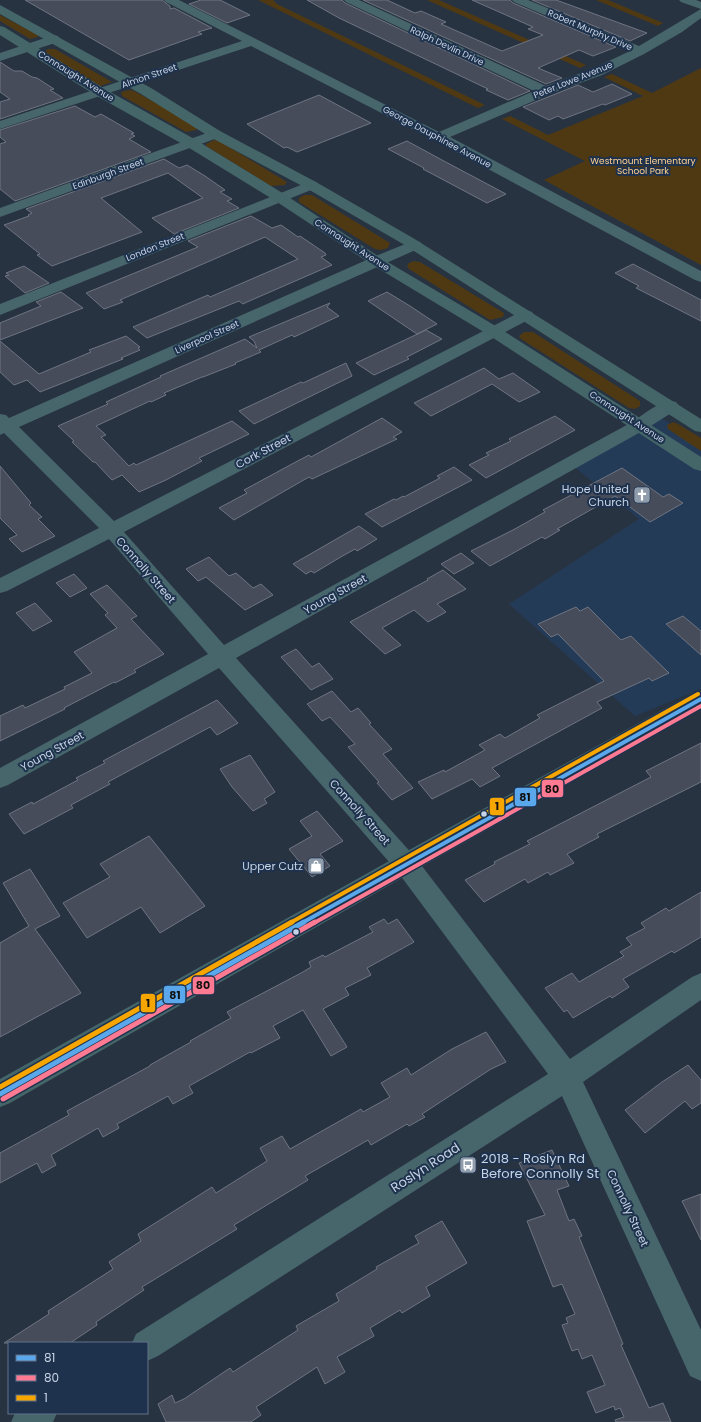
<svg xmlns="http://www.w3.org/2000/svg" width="701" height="1422" viewBox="0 0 701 1422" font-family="Poppins,sans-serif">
<rect width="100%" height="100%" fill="#283342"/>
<!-- built -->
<path fill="#243b58" d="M650 411 701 443V689L635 716 509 604 639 519 568 462Z"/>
<!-- green -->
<path fill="#4f3913" d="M258 0H273L277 4 485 105 478 108Z
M427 0H439L586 65 580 68Z
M596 0H608L663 23 658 26Z
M0 15 38 35V37L30 39 0 21Z
M48 49H55L112 82 100 86 45 54 44 52Z
M701 68V265L544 180 585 161 502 119 510 116 548 135 643 96 604 77 612 74 652 93Z
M131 90 134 91 199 127 196 130 186 132 122 96 121 93 124 91Z
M214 140 219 141 287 182 285 185 271 186 206 146V144Z
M304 195H312L390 243 388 248 381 250 375 249 299 202V198Z
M414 261 420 262 504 313 503 317 490 320 409 269 407 266 409 263Z
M524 332H533L640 401V406L635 409 629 408 521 339 519 336Z
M673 422 678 424 701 438V451L668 429 667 425Z"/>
<!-- building -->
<path fill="#464c5a" stroke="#6e7482" d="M25 0H162L170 6V9L174 8 212 28 198 32 202 34 129 60Z
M201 0H220L250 15 227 23 189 4Z
M307 0H342L345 3 530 91 508 100 486 90 488 89 339 18Z
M363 0H387L415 13 421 11 446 22 441 24 502 51 543 35 528 29 533 27 472 0H510L513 3 616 47 593 56 579 50 538 68 562 78 546 84Z
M532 0H556L647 33 630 41Z
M0 62 14 71H22L32 77 37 78 54 89 50 90 63 98 0 119V102L10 99 0 92Z
M612 84 632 94 605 105 603 104 563 119 558 116 549 120 523 107 578 85 593 92Z
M319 95 371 123 297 152 287 147 284 148 247 124Z
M75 106 95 117 101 114 134 133 131 134 135 136 129 139 151 152 15 201 0 189V144L6 142 0 137V130Z
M407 141 442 160 506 194 487 203 423 169 424 168 388 149Z
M164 159 179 168 187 165 205 176 225 190 220 192 232 199 227 201 239 208 174 234 152 218 203 198 168 173 101 198 142 232 52 266 37 255 40 254 4 225 29 216 28 215 32 213 26 209Z
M251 216 272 228 281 225 298 237 300 236 325 253 326 255 321 257 332 265 247 302 243 304 239 301 147 338 133 327 208 295 210 297 298 259 265 237 120 300 123 302 104 309 86 293 198 247 188 241Z
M633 264 701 300V321L636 288 639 286 615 273Z
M24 266 49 283 25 293 5 276 9 275 6 273Z
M61 292 83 308 0 340V323L41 306 36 302Z
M387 292 410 306 437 324 417 334 368 301Z
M330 303 327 307 339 316 294 337 292 335 259 350 261 352 235 363 236 364 203 377H202L164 393 166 395 151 402 150 401 96 426 106 435 101 437 129 466 134 463 136 465 232 421 249 434 199 458 202 461 166 480 139 492 122 475 112 480 95 462H93L72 442 74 441 58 426 108 404 106 402 161 377 160 376 245 339 257 348 254 341 249 337Z
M426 330 442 339 407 357 409 359 374 375 356 363Z
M126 336 140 347 138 348 140 350 121 358 123 359 40 392 27 380 14 385 0 372V341L39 374 91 352 89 350Z
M346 363 352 376 254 424 239 411 301 382 303 383Z
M484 368 499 379 513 373 540 392 519 402 492 384 431 416 414 403Z
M555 416 575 430 486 478 469 465 489 455 486 453 511 441 509 439Z
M382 418 402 432 393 437 397 439 312 479 309 477 234 520 219 508 247 493 244 490 292 464 309 455 311 457Z
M0 466 31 503 29 505 42 517 38 519 55 536 22 552 9 539 17 535 0 518Z
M454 467 472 480 382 527 365 514 394 499 396 500 403 496 404 497 440 478 437 476Z
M622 468 663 497 669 494 683 503 650 522 615 496 557 529 560 530 545 539 542 537 490 566 471 551 513 530 545 512 543 510Z
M359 526 377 539 357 551 355 549 339 558 314 573 311 571 306 574 293 564Z
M461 553 474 563 454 574 441 564Z
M209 557 229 576 236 573 253 588 261 584 273 595 245 610 206 577 198 581 186 569Z
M443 570 466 589 437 604 446 612 428 622 414 610 382 628 401 645 385 654 350 622 428 580 427 579Z
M74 574 87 588 70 597 56 583Z
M107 585 137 616 131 619 164 654 134 670 136 672 115 683 114 682 64 708 65 709 0 741V716L23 705 25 708 65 689 64 687 92 673 74 652 117 628 105 615 108 613 90 594Z
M35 603 52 621 33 631 16 613Z
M576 607 580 611 588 607 621 640 631 636 669 673 652 681 649 678 597 702 602 708 492 768 500 776 480 787 472 779 432 799 418 782 444 770 445 772 485 750 479 745 500 734 505 738 540 718 537 715 604 681 558 634 551 637 538 624Z
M683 616 701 631V655L666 624Z
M296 649 312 667 319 663 333 679 311 690 281 657Z
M332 691 351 712 358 708 371 723 369 724 392 749 383 754 413 788 392 800 377 783 379 782 348 747 355 744 330 717 322 721 307 704Z
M217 700 238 723 217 735 210 727 108 782 110 784 71 805 73 808 24 834 9 814 32 802 33 804 78 780 76 778 105 763 103 761Z
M701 743V782L597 834 599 837 567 854 574 863 550 875 548 872 528 883 525 879 484 902 465 880 495 864 494 862 530 844 527 841 651 777 646 771Z
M250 755 275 792 264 799 267 803 253 811 232 787 220 769Z
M317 811 343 841 320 854 330 866 312 877 289 849 312 836 300 821Z
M149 836 205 906 160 933 141 907 87 938 63 903 110 877 100 864Z
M30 869 60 916 35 929 81 993 0 1037V943L29 926 3 883Z
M701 892V937L674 953 672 951 623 979 629 987 612 998 610 996 573 1018 567 1010 564 1012 545 988 572 973 579 982 624 956 620 952 632 945 626 938 645 928 641 923 666 908 669 911Z
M384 919 388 924 397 919 414 942 367 968 371 975 345 988 349 995 323 1009 347 1047 331 1056 303 1010 273 1026 280 1038 251 1053 250 1052 189 1086 193 1093 173 1104 168 1096 117 1124 119 1128 103 1137 98 1128 51 1155 56 1165 42 1173 37 1163 0 1183V1153L69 1115 67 1111 150 1066V1065L191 1042 190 1041 231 1018 227 1012 303 972 311 967 309 962 323 955 325 957 373 932 369 927Z
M486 1032 506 1062 491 1069 422 1114 425 1117 409 1126 407 1124 371 1145 368 1140 305 1176 308 1180 234 1225 237 1229 142 1287 144 1290 96 1322 97 1325 70 1343H4L49 1314 48 1311 113 1269 109 1262 141 1241 138 1234 212 1187 216 1193 267 1161 260 1148 282 1136 290 1149 361 1109 363 1112 390 1097 381 1083 407 1068 411 1075 452 1049Z
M688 1065 701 1080V1103L692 1109 685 1101 645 1133 625 1110 662 1082Z
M552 1150 569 1186 557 1190 569 1221 574 1219 582 1236 579 1237 623 1344 621 1345 649 1408 663 1403 671 1422H616L615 1420 624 1417 620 1408 615 1410 614 1406 596 1413 587 1392 605 1385 592 1355 582 1359 578 1349 572 1351 562 1325 568 1323 566 1318 575 1314 562 1284 553 1287 527 1221 545 1215 519 1163Z
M701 1194V1240L682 1201Z
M442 1221 467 1263 426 1287 430 1296 402 1313 400 1310 370 1328 374 1336 337 1357 345 1372 325 1384 317 1367 256 1407 261 1415 251 1422H166L158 1404 172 1395 175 1403 184 1399 230 1368 233 1372 298 1330 296 1326 339 1301 336 1294 377 1269 376 1267 419 1243 415 1236Z"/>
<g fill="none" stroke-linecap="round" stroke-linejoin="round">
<!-- minor -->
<path fill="#47666b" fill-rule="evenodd" d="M164 0H179L439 132 534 91 346 2 344 0H359L546 86 592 69 630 51 514 2 512 0H528L639 46 701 9 681 2 679 0H696L701 2V18L682 32 644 54 602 75 550 94 450 137 701 271V282L695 280 434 140 251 46 0 129V121L242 41 166 2Z
M54 35 58 36 60 39 58 42 0 61V53Z
M215 130 220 131 222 134 220 137 0 217V208Z
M311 181 316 182 318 185 316 188 0 315V304Z
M415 240 420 242 423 245 420 248 19 427 114 521 520 312 526 310 532 312 534 315 532 318 124 532 224 645 634 421C646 413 661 399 676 402L679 406 676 410 646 429 236 658 415 857 570 1059 692 977 701 973V1000L583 1082 701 1330V1381L690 1376 562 1096 158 1356 147 1361V1343H132L136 1334 548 1074 397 871 219 668 8 785 0 788V768L208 654 109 539 7 591 0 593V578L99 528 4 433 0 435V414L6 415 9 418 371 258Z
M15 1413H57L53 1422H11Z"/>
<!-- major -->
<path fill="#456668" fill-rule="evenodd" d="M0 5 151 88 220 131 316 182 413 238 701 419V432L695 431 403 244 306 188 210 137 141 94 0 14Z
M0 26 4 27 105 89 196 140 284 194 381 258 499 328 701 457V471L694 469 487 334 371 264 274 200 186 146 95 95 0 35Z
M701 691V709L400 879 10 1103 0 1107V1079L382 865 693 693Z"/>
<defs>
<path id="bus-1-far1" d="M302 923 701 699"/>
<path id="bus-1" d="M0 1094 304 922"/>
<path id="bus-2-far1" d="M314 923 701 706"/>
<path id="bus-2" d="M3 1099 315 922"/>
<path id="bus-3-far1" d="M290 923 698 694"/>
<path id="bus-3" d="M0 1087 292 922"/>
</defs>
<!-- bus-1-far1 casing -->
<use href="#bus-1-far1" stroke="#1e324d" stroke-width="7"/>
<!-- bus-1 casing -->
<use href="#bus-1" stroke="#1e324d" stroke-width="8"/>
<!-- bus-2-far1 casing -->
<use href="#bus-2-far1" stroke="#1e324d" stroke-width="7"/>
<!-- bus-2 casing -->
<use href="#bus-2" stroke="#1e324d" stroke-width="8"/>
<!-- bus-3-far1 casing -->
<use href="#bus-3-far1" stroke="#1e324d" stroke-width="7"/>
<!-- bus-3 casing -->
<use href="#bus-3" stroke="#1e324d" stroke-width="8"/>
<!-- bus-1-far1 -->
<use href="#bus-1-far1" stroke="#5aa8eb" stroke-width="4"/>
<!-- bus-1 -->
<use href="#bus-1" stroke="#5aa8eb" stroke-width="5"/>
<!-- bus-2-far1 -->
<use href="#bus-2-far1" stroke="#fe7a93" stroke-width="4"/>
<!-- bus-2 -->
<use href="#bus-2" stroke="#fe7a93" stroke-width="5"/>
<!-- bus-3-far1 -->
<use href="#bus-3-far1" stroke="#f7a600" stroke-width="4"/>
<!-- bus-3 -->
<use href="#bus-3" stroke="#f7a600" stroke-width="5"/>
</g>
<!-- icons -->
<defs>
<symbol id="church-square" viewBox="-11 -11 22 22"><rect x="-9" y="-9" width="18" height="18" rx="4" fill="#8f9cac" stroke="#1e324d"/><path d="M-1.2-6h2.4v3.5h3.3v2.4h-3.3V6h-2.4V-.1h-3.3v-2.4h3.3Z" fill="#fff"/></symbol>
<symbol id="shop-square" viewBox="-11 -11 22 22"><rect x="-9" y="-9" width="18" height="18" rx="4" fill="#8f9cac" stroke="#1e324d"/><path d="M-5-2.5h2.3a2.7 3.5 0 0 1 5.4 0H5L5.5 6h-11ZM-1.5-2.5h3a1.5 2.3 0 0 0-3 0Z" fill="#fff"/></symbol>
<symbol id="bus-square" viewBox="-11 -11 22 22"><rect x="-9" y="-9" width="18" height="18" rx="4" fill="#8f9cac" stroke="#1e324d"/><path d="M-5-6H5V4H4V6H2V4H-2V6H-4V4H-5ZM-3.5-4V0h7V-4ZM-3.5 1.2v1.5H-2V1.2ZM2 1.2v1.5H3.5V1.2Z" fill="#fff"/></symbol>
</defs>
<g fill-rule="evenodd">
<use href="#church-square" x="632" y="485" width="20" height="20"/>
<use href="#shop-square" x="306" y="856" width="20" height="20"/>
<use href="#bus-square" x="458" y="1155" width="20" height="20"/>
</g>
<!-- markers -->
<g fill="#c7d4e5" stroke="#1e324d" stroke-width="1.5">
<circle cx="484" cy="814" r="3.5"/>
<circle cx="296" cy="932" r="3.5"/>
</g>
<g text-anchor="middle" stroke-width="4" stroke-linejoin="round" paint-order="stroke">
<!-- far-street labels -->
<g font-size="9" fill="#c7d4e5" stroke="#1e324d">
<text transform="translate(590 30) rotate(23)" y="3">Robert Murphy Drive</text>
<text transform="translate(447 46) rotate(25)" y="3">Ralph Devlin Drive</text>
<text transform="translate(76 76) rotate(32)" y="3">Connaught Avenue</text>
<text transform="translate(149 76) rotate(-19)" y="3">Almon Street</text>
<text transform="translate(573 80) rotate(-22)" y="3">Peter Lowe Avenue</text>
<text transform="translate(437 137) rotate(28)" y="3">George Dauphinee Avenue</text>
<text transform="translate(108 174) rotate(-20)" y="3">Edinburgh Street</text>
<text transform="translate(352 245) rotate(33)" y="3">Connaught Avenue</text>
<text transform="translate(155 247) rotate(-22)" y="3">London Street</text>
<text transform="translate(207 337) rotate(-24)" y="3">Liverpool Street</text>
<text transform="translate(627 417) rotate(33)" y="3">Connaught Avenue</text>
</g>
<!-- far-park labels -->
<g font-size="9" fill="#fed08f" stroke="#1e324d">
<text x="643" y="164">Westmount Elementary<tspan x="643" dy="10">School Park</tspan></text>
</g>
<!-- street labels -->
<g font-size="11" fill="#c7d4e5" stroke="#1e324d">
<text transform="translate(263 451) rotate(-28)" y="4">Cork Street</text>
<text transform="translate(146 570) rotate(49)" y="4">Connolly Street</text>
<text transform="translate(335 594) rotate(-29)" y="4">Young Street</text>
<text transform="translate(52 751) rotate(-29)" y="4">Young Street</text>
<text transform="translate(360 812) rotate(48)" y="4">Connolly Street</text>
<text transform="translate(628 1208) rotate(65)" y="4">Connolly Street</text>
</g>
<!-- poi labels -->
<g font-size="11" fill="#c7d4e5" stroke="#1e324d" text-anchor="end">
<text x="629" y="493">Hope United<tspan x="629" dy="13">Church</tspan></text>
<text x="303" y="870">Upper Cutz</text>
</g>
<!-- near-poi labels -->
<g font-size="13" fill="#c7d4e5" stroke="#1e324d" text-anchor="start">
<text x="481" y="1163">2018 - Roslyn Rd<tspan x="481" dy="15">Before Connolly St</tspan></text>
</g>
<!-- near-street labels -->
<g font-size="13" fill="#c7d4e5" stroke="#1e324d">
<text transform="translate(425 1167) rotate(-33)" y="5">Roslyn Road</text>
</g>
</g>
<g stroke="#1e324d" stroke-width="1.5">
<rect x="541" y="779" width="23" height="19" rx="4" fill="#fe7a93"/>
<rect x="514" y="787" width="23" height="20" rx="4" fill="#5aa8eb"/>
<rect x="489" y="797" width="16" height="19" rx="4" fill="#f7a600"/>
<rect x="192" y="976" width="23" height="19" rx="4" fill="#fe7a93"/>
<rect x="163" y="985" width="23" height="19" rx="4" fill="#5aa8eb"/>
<rect x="140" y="993" width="16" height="20" rx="4" fill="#f7a600"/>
</g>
<g font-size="11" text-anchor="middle" font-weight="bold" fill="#111">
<text x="552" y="793">80</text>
<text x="525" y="801">81</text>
<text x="497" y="810">1</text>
<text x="203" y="989">80</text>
<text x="175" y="999">81</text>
<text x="148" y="1007">1</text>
</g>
<!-- legend -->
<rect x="8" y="1342" width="140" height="72" fill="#1e324d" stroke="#62738a"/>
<rect x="16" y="1355" width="20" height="6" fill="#5aa8eb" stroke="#62738a"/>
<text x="44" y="1362" font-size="12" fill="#c7d4e5">81</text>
<rect x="16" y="1375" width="20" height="6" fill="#fe7a93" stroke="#62738a"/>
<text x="44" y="1382" font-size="12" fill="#c7d4e5">80</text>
<rect x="16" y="1395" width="20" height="6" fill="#f7a600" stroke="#62738a"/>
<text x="44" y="1402" font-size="12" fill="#c7d4e5">1</text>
</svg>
